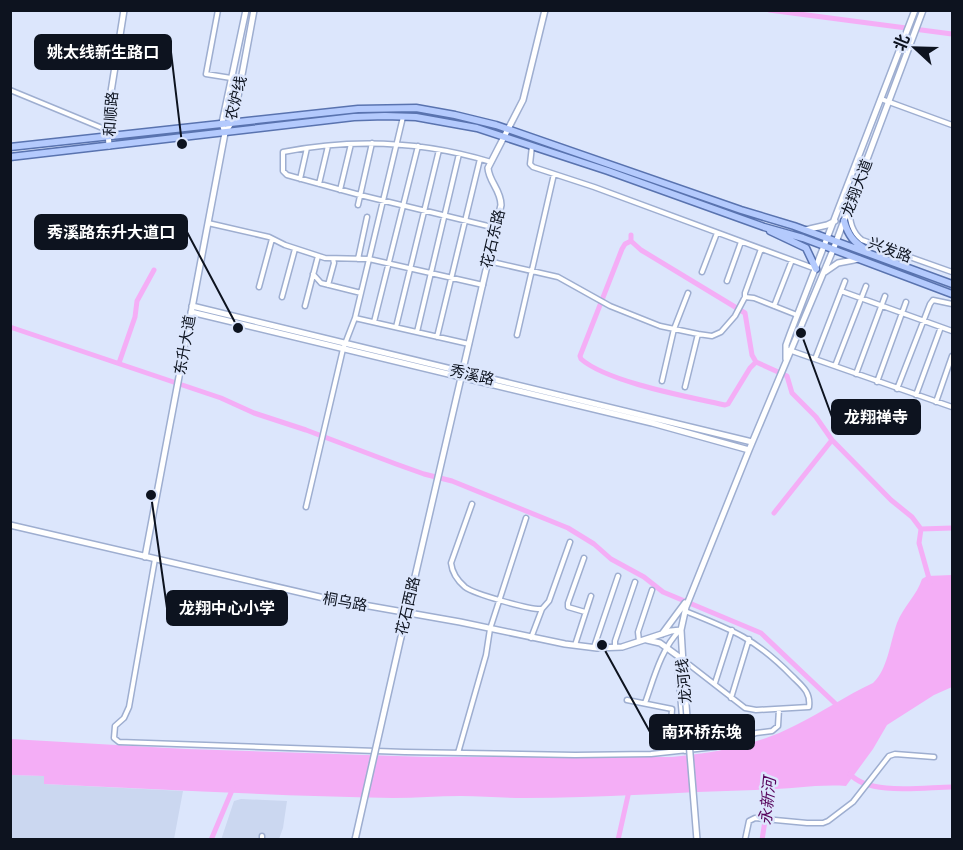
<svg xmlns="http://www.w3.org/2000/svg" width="963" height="850" viewBox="0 0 963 850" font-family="Mulish,'Noto Sans SC',sans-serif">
<rect width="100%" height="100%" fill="#dce6fc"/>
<!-- built -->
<path fill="#cbd7f0" d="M11 775 44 776V784L183 791 174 839 11 840Z
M241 799 287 801 283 828 279 839 221 840 234 801Z"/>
<!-- water -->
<path fill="#f4aef6" d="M952 575V687L934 695 887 725 873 749 846 786C815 784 786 790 755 790 678 792 601 798 524 798 503 798 482 796 461 796 438 796 416 798 393 798 276 796 160 789 44 784V776L11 775V739L186 749 426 757H672C714 753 758 745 796 725 822 712 847 695 873 683 888 669 890 642 897 623 903 607 917 595 922 579L927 576Z"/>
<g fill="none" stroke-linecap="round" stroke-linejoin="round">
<!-- canal -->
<path stroke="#f4aef6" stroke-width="5" d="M769 10 952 34
M631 235V241L641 250 745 313 752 355 756 362 787 376 792 393 816 417 832 440 891 500 912 517 921 529 919 543 930 582
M631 241 625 244 622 249 580 356 581 359C607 382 689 397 725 405L728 404 750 368 756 362
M10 327 221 398 254 413 306 430 396 464 424 474 452 481 568 528 594 544 611 559 644 577 663 592 761 633 841 709
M119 363 135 317 137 301 154 270
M774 513 832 440
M921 529 952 528
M850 774C869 796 925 787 952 787
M211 840 233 788
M618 840 629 791
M762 840 771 782"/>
<defs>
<path id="street" d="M218 10 206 74 231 78
M10 90 107 130
M881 99 952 125
M532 146 530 164 533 167 594 187 816 269
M491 162C422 141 354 138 283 152V171L287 175 360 195 496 228
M300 179 307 148
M319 184 328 146
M340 190 351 144
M358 205 372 143
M849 209C850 222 852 232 862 240L952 272
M208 223 269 237 285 245 325 258 369 259 483 285
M358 259 367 217
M488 261 558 277 610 306 660 326 698 334 712 336 721 332 735 316 745 297 754 298 797 315
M702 272 717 233
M313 274 321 283 361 293
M727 281 741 242
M328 285 334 263 333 259
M259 287 272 239
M841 291 952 331
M282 297 295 249
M745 297V293L761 249
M305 306 318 256
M774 306 792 260
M355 318 469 344
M374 322 418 146
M396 327 439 150
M417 332 459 154
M517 335 554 174
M437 337 480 159
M789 350 952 407
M815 359 845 281
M835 366 866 286
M856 374 885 296
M662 381 674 329 688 293
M877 382 906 302
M685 387 698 334
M897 389 930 304 933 300 952 304
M916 395 941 327
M936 402 952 356
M472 504 451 563C452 572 458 581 465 587 474 594 530 610 542 609L549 601 570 542
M306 507 343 349 355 318 403 117
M584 558 568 603V607L585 612
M155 559 129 707 124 718 115 726 114 738 119 742 405 752 575 755 651 754 715 747 735 742 756 733 772 731 778 726 779 709
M531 638 542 609
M639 641 638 632 652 590
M575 645 591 596
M594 647 618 576
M615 647V641L635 582
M715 683 732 630
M731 698 749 639
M627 700 672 709 671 724
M645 703C654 678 661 649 680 630
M685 751 678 671 679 661 682 659 745 708 756 710 809 707C811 692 802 686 792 676 756 639 733 630 685 611
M458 753 486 655 490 629 526 518
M262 836V840
M745 840 749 821 755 818 807 823H823L828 821 853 802 889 756 895 754 934 757"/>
<path id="secondary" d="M225 133 222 123 246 10
M109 146 107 117 124 10
M805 230 827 225 835 221
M825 272 838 263 859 259
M192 306 752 442
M191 312 652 423 749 450
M786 359V345L790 334 915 10
M10 525 324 598 460 622 565 644 597 648 622 647 671 631 681 630
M145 557 225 133 234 118 254 10
M662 634 685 603
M401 637 501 205C501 190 489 182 488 168L523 100 545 10
M647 640 660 643 682 659
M684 680 681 630 686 607 749 450 833 250 923 10"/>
<path id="primary" d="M10 147 358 109 416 108 455 115 496 125 741 210 794 226 952 284
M10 157 354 117 385 116 416 117 477 128 608 171 764 227 803 238 952 294
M844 221C848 235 854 243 867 250
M770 231 806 248 816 269"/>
</defs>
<!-- street casing -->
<use href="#street" stroke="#9eaed0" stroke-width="7"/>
<!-- secondary casing -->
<use href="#secondary" stroke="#9eaed0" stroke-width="8"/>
<!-- primary casing -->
<use href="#primary" stroke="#5973af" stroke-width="9"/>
<!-- street -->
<use href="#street" stroke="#fff" stroke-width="4"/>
<!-- secondary -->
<use href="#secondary" stroke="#fff" stroke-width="5"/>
<!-- primary -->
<use href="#primary" stroke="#b4cafd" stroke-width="6"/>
<defs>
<path id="secondary-bridge" d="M684 680 697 840
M355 840 401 637"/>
</defs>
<!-- secondary-bridge casing -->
<use href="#secondary-bridge" stroke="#9eaed0" stroke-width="8" stroke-linecap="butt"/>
<!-- secondary-bridge -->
<use href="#secondary-bridge" stroke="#fff" stroke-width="5"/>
</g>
<g text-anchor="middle" stroke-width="5" stroke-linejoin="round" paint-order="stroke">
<!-- street labels -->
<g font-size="15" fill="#0d131f" stroke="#dce6fc">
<text transform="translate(236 98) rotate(-76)" y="5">农炉线</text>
<text transform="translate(111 114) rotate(-86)" y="5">和顺路</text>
<text transform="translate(857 188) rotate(-69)" y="5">龙翔大道</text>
<text transform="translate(493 239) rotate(-77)" y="5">花石东路</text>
<text transform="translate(890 250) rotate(20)" y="5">兴发路</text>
<text transform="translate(185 345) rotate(-80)" y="5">东升大道</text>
<text transform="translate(472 375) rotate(13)" y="5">秀溪路</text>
<text transform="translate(345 602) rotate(10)" y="5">桐乌路</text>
<text transform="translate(408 606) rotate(-77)" y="5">花石西路</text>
<text transform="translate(684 681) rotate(-95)" y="5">龙河线</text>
</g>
<!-- water labels -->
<g font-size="16" font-style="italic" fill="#57055c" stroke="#dce6fc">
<text transform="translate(767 801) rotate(-84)" y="6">永新河</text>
</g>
</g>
<!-- callouts -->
<path fill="none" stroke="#0d131f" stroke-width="2" d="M182 144L171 52M238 328L187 232M801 333L832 417M151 495L167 608M602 645L650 732"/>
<g fill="#0d131f" stroke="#dce6fc" stroke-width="2">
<circle cx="182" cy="144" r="6"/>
<circle cx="238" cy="328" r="6"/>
<circle cx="801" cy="333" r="6"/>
<circle cx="151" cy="495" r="6"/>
<circle cx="602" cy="645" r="6"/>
</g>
<g fill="#0d131f" stroke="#0d131f" stroke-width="2">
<rect x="35" y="35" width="136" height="34" rx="6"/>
<rect x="35" y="215" width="152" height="34" rx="6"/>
<rect x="832" y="400" width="88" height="34" rx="6"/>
<rect x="167" y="591" width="120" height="34" rx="6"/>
<rect x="650" y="715" width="104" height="34" rx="6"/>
</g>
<g font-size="16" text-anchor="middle" font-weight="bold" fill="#fff">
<text x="103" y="58">姚太线新生路口</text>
<text x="111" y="238">秀溪路东升大道口</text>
<text x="876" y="423">龙翔禅寺</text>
<text x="227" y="614">龙翔中心小学</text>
<text x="702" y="738">南环桥东堍</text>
</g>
<!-- border -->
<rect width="963" height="850" fill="none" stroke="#0d131f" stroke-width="24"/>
<!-- north arrow -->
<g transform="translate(915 48) rotate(292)" stroke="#dce6fc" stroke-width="4.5" paint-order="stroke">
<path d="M0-4.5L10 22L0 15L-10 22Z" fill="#0d131f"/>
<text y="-9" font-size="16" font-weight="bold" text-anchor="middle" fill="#0d131f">北</text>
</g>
</svg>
